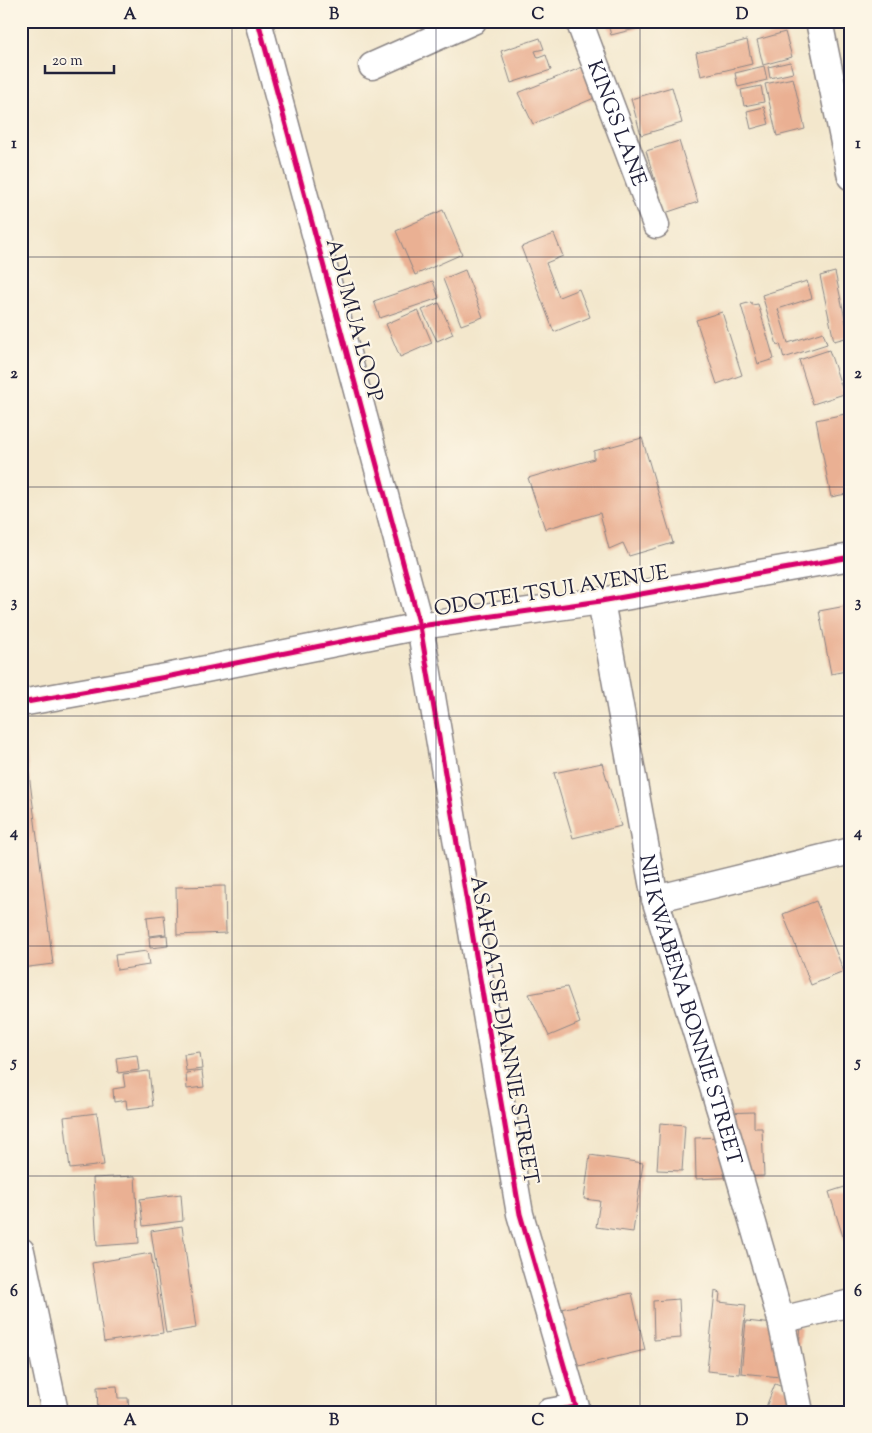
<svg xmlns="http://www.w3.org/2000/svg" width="872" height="1433" viewBox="0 0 872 1433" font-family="'Sorts Mill Goudy',serif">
<rect width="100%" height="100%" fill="#fcf5e5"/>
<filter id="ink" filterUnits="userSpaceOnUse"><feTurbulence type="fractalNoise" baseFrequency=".02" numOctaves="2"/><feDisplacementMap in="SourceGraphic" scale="10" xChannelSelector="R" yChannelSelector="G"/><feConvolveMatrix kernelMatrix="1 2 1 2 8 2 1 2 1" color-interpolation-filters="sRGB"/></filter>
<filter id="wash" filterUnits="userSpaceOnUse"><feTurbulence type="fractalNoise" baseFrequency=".0096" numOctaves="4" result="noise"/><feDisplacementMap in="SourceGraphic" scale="20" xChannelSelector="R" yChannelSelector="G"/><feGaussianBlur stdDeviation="1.12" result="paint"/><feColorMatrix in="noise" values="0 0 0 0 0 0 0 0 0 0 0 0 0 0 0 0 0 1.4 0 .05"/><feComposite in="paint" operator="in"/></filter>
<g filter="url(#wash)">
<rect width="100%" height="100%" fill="#f3e7cc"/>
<g id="blocks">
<!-- building -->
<path fill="#eab093" d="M607 21H650L651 25 611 35Z
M785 32 792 57 763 65 757 40Z
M540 38 544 49 535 51 538 58 546 55 551 70 511 83 501 51Z
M747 40 752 64 701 76 696 53Z
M790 62 793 73 770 78 768 67Z
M585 66 599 96 533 124 518 93Z
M764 66 767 80 738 87 735 73Z
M793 78 805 129 777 136 765 84Z
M761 86 764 102 744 106 741 90Z
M672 87 682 123 641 135 631 99Z
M764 107 769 124 751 129 747 111Z
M679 141 698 202 665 213 646 151Z
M443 210 462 254 415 275 396 231Z
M554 234 563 256 546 263 559 297 579 289 590 317 554 332 521 247Z
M465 270 483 317 461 325 443 279Z
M835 272 849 337 834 341 820 276Z
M433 281 439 298 380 318 374 301Z
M807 281 812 298 778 309 788 343 823 332 827 344 784 358 780 344 777 345 762 295Z
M751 302 752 305 758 304 774 359 758 364 741 305Z
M439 303 453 334 437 341 422 310Z
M418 310 432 343 400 357 386 324Z
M722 312 742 375 717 384 696 320Z
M829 350 844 394 813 404 799 360Z
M850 413 851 493 831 497 816 420Z
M642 438 673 543 629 556 623 543 609 549 600 513 545 529 528 478 594 459V451Z
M846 606 851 629V670L831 674 819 611Z
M21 750H26L53 964 21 968Z
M602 763 621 826 573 838 554 773Z
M225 886 226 933 177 935 176 887Z
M816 901 844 972 811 985 783 914Z
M164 915 166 934 149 936 147 917Z
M167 935 168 946 150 948 149 937Z
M147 951 149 965 117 970 115 955Z
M567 987 580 1023 549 1036 529 994Z
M200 1052 202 1069 186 1071 184 1054Z
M137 1055 139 1070 118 1073 116 1058Z
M149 1071 153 1106 127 1109 126 1100 114 1102 113 1089 125 1087 123 1074Z
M202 1071 204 1087 187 1089 186 1073Z
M754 1112V1128H762L764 1176 696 1179 695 1138 722 1137 721 1113Z
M97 1113 104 1165 70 1169 64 1117Z
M660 1123 685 1125 682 1171 657 1170Z
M590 1155 643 1163 633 1232 596 1227 600 1201 584 1199Z
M135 1176 139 1243 97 1246 93 1178Z
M851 1185V1258L850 1259 829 1192Z
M181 1194 183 1221 143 1226 140 1199Z
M182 1226 196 1328 166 1333 151 1231Z
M151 1253 163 1333 104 1342 92 1263Z
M715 1291 720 1293 719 1302 746 1305 739 1374 707 1371Z
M632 1293 645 1350 575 1367 561 1309Z
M679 1299 681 1338 654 1340 653 1301Z
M746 1321 801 1327 796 1370 790 1378 741 1373Z
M775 1384 810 1398 808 1406 817 1409 815 1412H764Z
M117 1386 118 1398H128L129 1412H98L97 1387Z"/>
</g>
</g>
<g filter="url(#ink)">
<use href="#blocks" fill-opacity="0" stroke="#8a8484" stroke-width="1"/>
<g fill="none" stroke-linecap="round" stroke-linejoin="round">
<defs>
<g id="minor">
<path d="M258 21 420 626 520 1214 576 1407 549 1412"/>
<path id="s1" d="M579 21 656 225"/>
<path d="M819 21 851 177"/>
<path d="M372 66 473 21"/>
<path id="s2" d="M601 601 655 899 721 1113 781 1320 800 1412"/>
<path d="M21 703 166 677 420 626 601 601 851 557"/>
<path d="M655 899 851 851"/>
<path d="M21 1251 55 1412"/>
<path d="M781 1320 851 1303"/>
</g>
</defs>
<!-- minor casing -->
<use href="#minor" stroke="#8a8484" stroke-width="29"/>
<!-- minor -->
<use href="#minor" stroke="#fff" stroke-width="26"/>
<defs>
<path id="cycleway" d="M258 21 420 626 520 1214 576 1407 549 1412
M21 703 166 677 420 626 601 601 851 557"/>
</defs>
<!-- cycleway casing -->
<use href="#cycleway" stroke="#fcf5e5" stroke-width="8"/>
<!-- cycleway -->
<use href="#cycleway" stroke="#d6006c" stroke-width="5"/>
</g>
</g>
<!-- grid -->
<path fill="none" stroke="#22223b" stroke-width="1" stroke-opacity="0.55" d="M232 21V1412M436 21V1412M640 21V1412M21 257H851M21 487H851M21 716H851M21 946H851M21 1176H851"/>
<g text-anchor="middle" stroke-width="4.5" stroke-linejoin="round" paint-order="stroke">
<!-- street labels -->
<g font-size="21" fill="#22223b" stroke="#fcf5e5">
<text dy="7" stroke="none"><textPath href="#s1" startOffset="109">KINGS LANE</textPath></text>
<text transform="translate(355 320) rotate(75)" y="7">ADUMUA LOOP</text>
<text transform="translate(551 590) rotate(-9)" y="7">ODOTEI TSUI AVENUE</text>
<text dy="7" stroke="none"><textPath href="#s2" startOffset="419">NII KWABENA BONNIE STREET</textPath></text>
<text transform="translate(505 1030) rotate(80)" y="7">ASAFOATSE DJANNIE STREET</text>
</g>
</g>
<!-- margin -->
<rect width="872" height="1433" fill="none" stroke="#fcf5e5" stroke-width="55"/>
<!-- scale -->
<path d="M45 65v8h69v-8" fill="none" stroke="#22223b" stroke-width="2.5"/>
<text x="52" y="65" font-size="15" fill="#22223b" stroke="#fcf5e5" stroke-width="4" paint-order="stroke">20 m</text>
<rect x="28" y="28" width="816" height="1378" fill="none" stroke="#22223b" stroke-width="2"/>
<g font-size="16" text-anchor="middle" font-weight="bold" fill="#22223b">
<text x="130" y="19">A</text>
<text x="334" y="19">B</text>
<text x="538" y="19">C</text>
<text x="742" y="19">D</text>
<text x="14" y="148">1</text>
<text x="858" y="148">1</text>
<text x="14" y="378">2</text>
<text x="858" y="378">2</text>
<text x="14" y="607">3</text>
<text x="858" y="607">3</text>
<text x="14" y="837">4</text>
<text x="858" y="837">4</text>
<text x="14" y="1067">5</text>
<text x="858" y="1067">5</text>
<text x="14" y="1296">6</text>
<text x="858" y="1296">6</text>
<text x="130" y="1425">A</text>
<text x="334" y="1425">B</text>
<text x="538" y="1425">C</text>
<text x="742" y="1425">D</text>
</g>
</svg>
